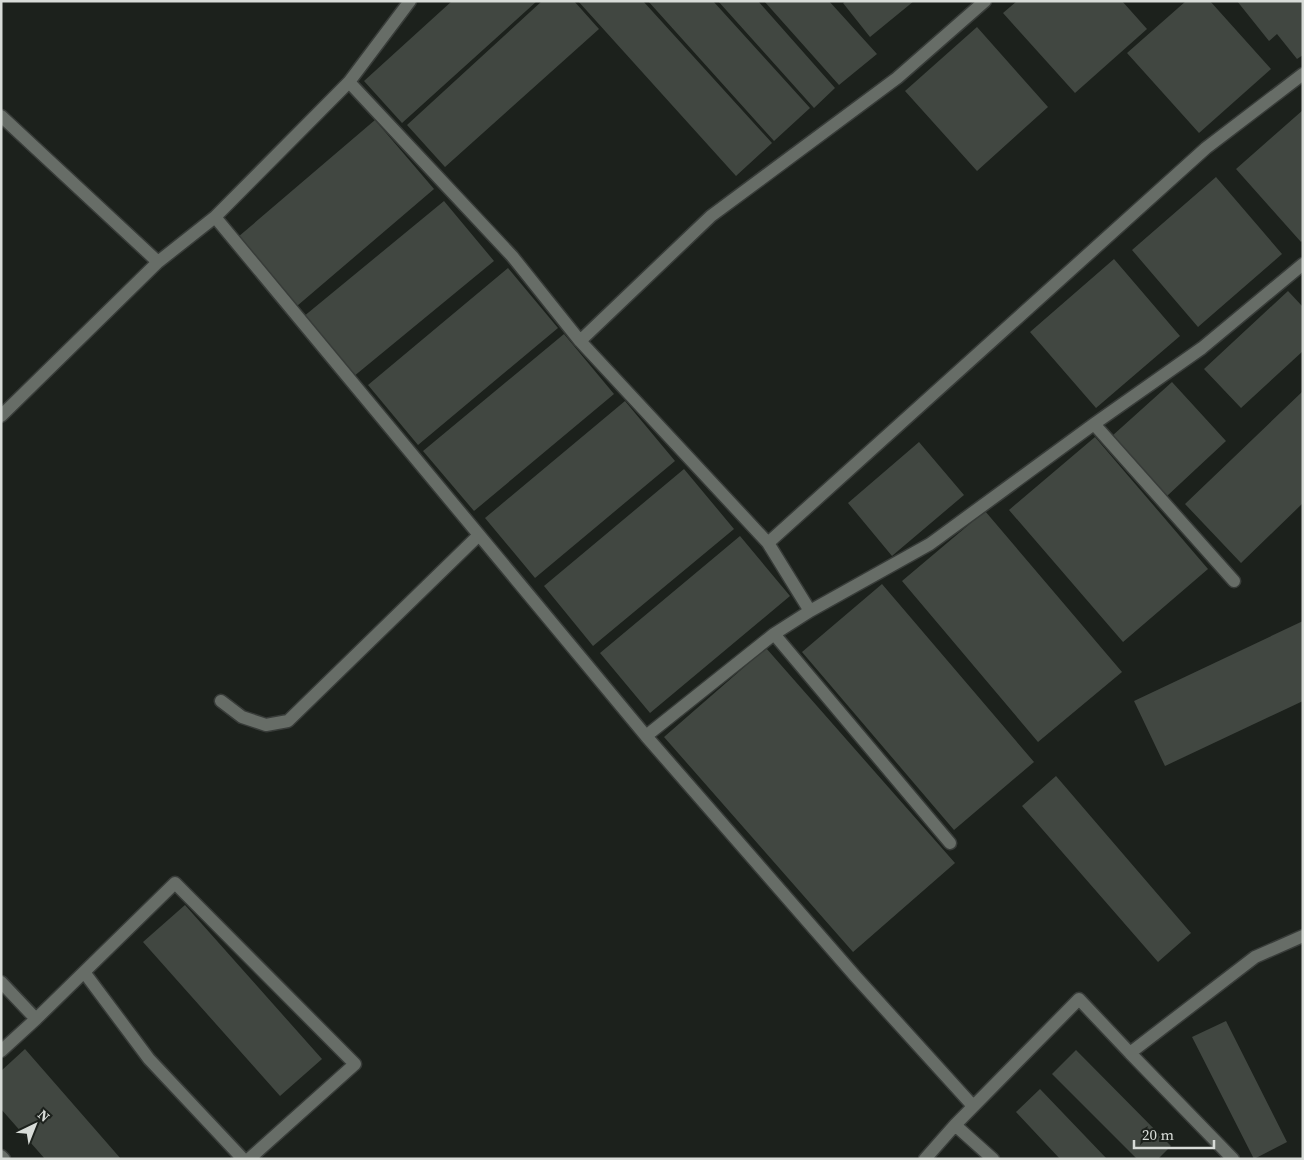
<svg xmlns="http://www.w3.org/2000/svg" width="1304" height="1160" viewBox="0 0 1304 1160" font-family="'Source Serif 4',serif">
<rect width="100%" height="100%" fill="#1c211c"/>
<!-- building -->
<path fill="#414741" d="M452 1H537L402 123 364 81Z
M542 1H574L599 29 445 167 407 125Z
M578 1H643L772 143 736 176Z
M648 1H713L810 108 774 141Z
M718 1H758L835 88 814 108Z
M764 1H829L877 54 839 85Z
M846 1H914L870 37 843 3Z
M1017 1H1122L1147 29 1075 93 1003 13Z
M1186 1H1210L1271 69 1199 133 1127 53Z
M1237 1H1303V55L1297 59 1277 34 1269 41Z
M977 27 1048 107 977 171 905 91Z
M1303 110V240L1301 242 1236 169Z
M375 120 434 189 297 306 238 237Z
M1216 177 1282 254 1198 327 1132 250Z
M444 201 494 261 353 377 303 317Z
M1114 259 1180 336 1096 408 1030 332Z
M508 268 558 328 418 445 368 385Z
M1288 291 1303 307V351L1241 408 1204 369Z
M564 334 614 394 474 511 423 451Z
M1172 382 1226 441 1167 496 1112 436Z
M1303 391V503L1241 563 1185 504Z
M625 401 675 461 535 578 485 518Z
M1095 437 1208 569 1123 642 1009 510Z
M919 442 964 495 892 556 848 503Z
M684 469 734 529 593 646 544 586Z
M985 511 1122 672 1038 742 902 581Z
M740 536 790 596 650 713 600 653Z
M882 584 1034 762 954 830 802 652Z
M1303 621V701L1165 766 1134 701Z
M766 648 955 863 853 952 664 737Z
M1056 776 1191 933 1158 962 1022 806Z
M185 905 322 1059 280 1096 143 942Z
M1226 1021 1287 1142 1254 1159 1192 1037Z
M25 1049 121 1159H45L1 1109V1071Z
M1076 1050 1171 1146 1158 1159H1137L1052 1074Z
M1040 1089 1107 1159H1060L1016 1112Z"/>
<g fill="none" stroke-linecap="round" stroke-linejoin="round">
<defs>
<path id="minor" d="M349 82 512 256 580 341 768 543 1206 148 1303 74
M1 116 158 262
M215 217 646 736
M580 341 711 216 897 78 985 1
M1 416 158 262 215 217 349 82 410 1
M1094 424 1234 581
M768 543 810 611
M774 634 950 843
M221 701 242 717 266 725 288 721 479 535
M84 972 149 1059 243 1159
M1 982 36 1019 175 883 355 1064 249 1159
M1 1051 36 1019
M973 1106 856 977 646 736 774 634 810 611 930 544 1094 424 1202 348 1303 264
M1 1156 4 1159
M925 1159 955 1125
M993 1159 955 1125 1079 999 1130 1053
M1233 1159 1130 1053 1255 957 1303 936"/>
</defs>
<!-- minor casing -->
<use href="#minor" stroke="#383c39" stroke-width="15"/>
<!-- minor -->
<use href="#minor" stroke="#676d67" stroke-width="12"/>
</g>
<!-- border -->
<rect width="1304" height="1160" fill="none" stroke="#d8dcd8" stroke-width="5"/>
<!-- north arrow -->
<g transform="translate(35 1125) rotate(43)" stroke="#1c211c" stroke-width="4" paint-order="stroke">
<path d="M0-4L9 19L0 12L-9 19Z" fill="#d8dcd8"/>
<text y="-8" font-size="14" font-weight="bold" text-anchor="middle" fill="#d8dcd8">N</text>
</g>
<!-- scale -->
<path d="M1134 1140v8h80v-8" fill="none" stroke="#d8dcd8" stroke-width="2.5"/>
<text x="1142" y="1140" font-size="15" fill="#d8dcd8" stroke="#1c211c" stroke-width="4" paint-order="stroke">20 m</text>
</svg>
